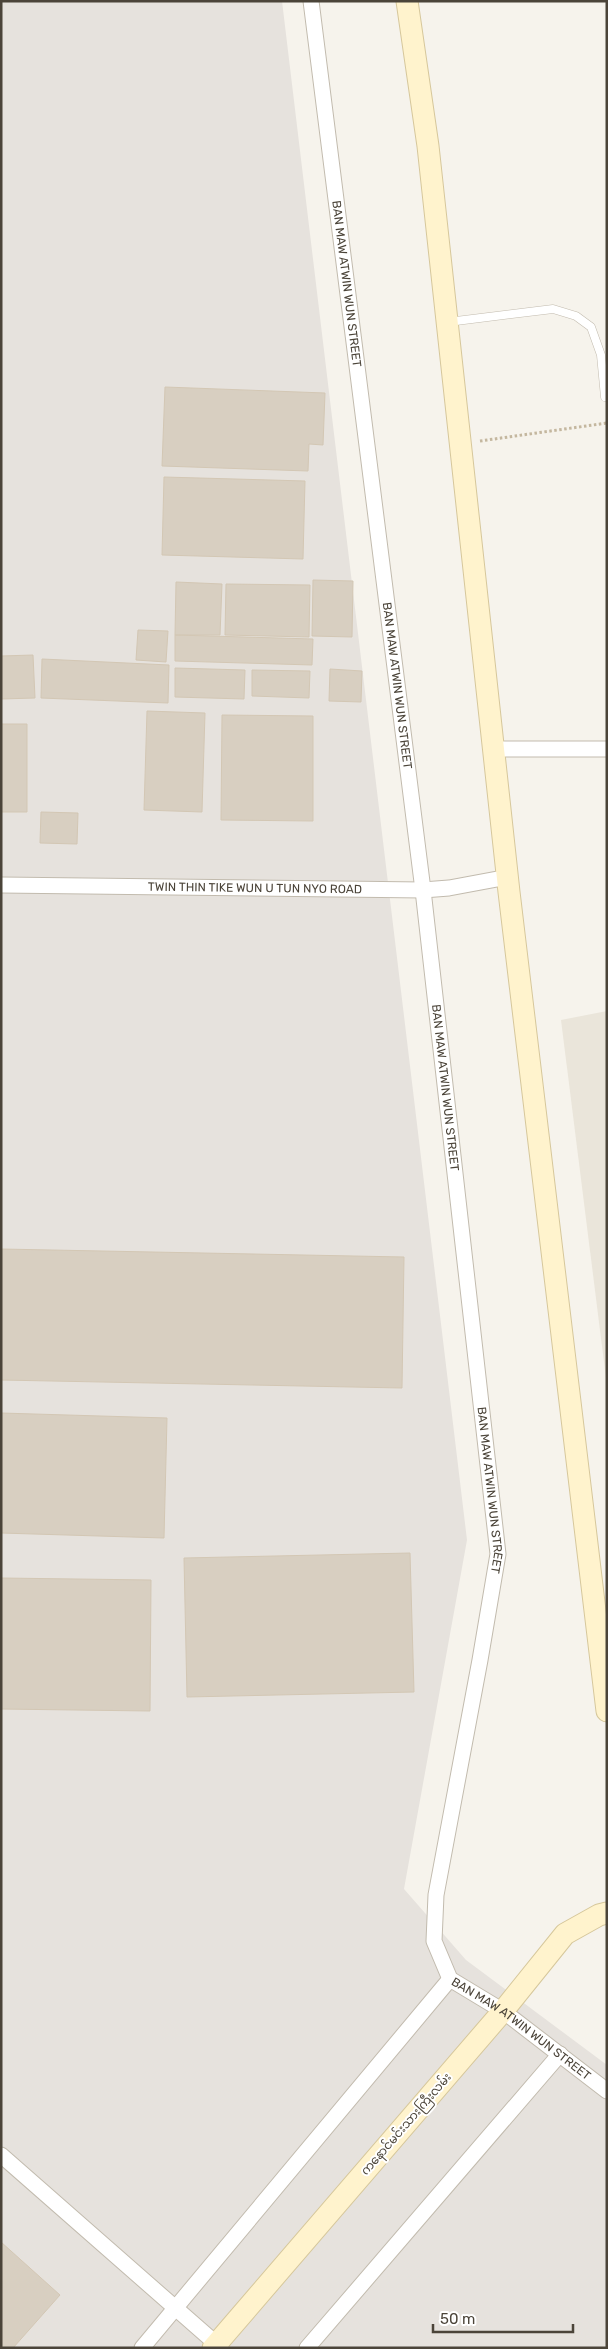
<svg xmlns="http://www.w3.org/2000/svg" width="608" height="2349" viewBox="0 0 608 2349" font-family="Rubik,'Noto Sans Myanmar',sans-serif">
<rect width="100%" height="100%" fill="#f6f3ec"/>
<!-- residential -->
<path fill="#eae5da" d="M607 1011V1386L561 1020Z"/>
<!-- industrial -->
<path fill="#e6e2dd" d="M1 1H282L467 1540 404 1889 466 1960 607 2065V2348H1Z"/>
<!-- building -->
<path fill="#d8cfc1" stroke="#d3c7b4" d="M165 387 325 393 323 445 309 444 308 471 162 466Z
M164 477 305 481 303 559 162 555Z
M313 580 353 581 352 637 312 636Z
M176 582 222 584 220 635H175Z
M226 584 310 585 309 637 225 635Z
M138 630 168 631 166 662 136 660Z
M175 635 313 639 312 665 175 661Z
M33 655 35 698 1 699V656Z
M42 659 169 665 168 703 41 698Z
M175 668 245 670 244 699 175 697Z
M330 669 362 671 361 702 329 701Z
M252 670 310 671 309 698 252 696Z
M147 711 205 713 202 812 144 810Z
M222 715 313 716V821L221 820Z
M1 724H27V812H1Z
M41 812 78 813 77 844 40 843Z
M1 1249 404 1257 402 1388 1 1380Z
M1 1413 167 1418 164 1538 1 1533Z
M410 1553 414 1692 187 1697 184 1558Z
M1 1578 151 1580 150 1711 1 1709Z
M1 2242 60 2295 13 2348H1Z"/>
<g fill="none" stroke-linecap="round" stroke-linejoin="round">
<defs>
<path id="service" d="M448 322 553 309 576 316 591 327 601 355 605 397"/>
<g id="minor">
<path id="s1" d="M311 1 423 890 498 1554 480 1660 436 1895 434 1941 450 1979 503 2011 607 2091"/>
<path d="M493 749H607"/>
<path id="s2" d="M1 885 423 890 449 888 508 877"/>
<path d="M1 2155 221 2348"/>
<path d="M142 2348 450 1979"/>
<path d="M307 2348 560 2054"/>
</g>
<path id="secondary" d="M407 1 428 146 509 892 607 1711
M213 2348 503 2011 565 1934 599 1915 607 1913"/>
</defs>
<!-- service casing -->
<use href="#service" stroke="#c2bbae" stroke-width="9"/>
<!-- minor casing -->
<use href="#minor" stroke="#c2bbae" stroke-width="17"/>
<!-- secondary casing -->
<use href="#secondary" stroke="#d6c79b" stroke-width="23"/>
<!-- path -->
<path stroke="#c4b79f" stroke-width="3" stroke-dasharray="2.5 2.5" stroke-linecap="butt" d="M480 441 607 423"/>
<!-- service -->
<use href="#service" stroke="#fff" stroke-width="8"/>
<!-- minor -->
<use href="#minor" stroke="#fff" stroke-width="15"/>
<!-- secondary -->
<use href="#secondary" stroke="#fff3cd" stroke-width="21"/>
</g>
<g text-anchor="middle" stroke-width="4" stroke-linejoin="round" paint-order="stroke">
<!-- street labels -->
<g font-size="12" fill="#4b4439" stroke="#fff">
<text dy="4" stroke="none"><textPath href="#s1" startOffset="285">BAN MAW ATWIN WUN STREET</textPath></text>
<text dy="4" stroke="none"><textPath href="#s1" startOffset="690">BAN MAW ATWIN WUN STREET</textPath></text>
<text dy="4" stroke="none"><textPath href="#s2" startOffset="254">TWIN THIN TIKE WUN U TUN NYO ROAD</textPath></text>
<text dy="4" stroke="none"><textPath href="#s1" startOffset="1095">BAN MAW ATWIN WUN STREET</textPath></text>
<text dy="4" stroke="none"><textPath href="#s1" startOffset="1500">BAN MAW ATWIN WUN STREET</textPath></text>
<text dy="4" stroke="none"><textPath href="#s1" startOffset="2085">BAN MAW ATWIN WUN STREET</textPath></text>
<text transform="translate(406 2124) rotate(-49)" y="4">ကနောင်မင်းသားကြီးလမ်း</text>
</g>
</g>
<!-- border -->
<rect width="608" height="2349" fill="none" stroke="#4b4439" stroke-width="5"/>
<!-- scale -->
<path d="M433 2324v8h140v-8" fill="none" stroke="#4b4439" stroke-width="2.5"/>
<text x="440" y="2324" font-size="15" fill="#4b4439" stroke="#ffffff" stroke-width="4" paint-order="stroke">50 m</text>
</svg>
